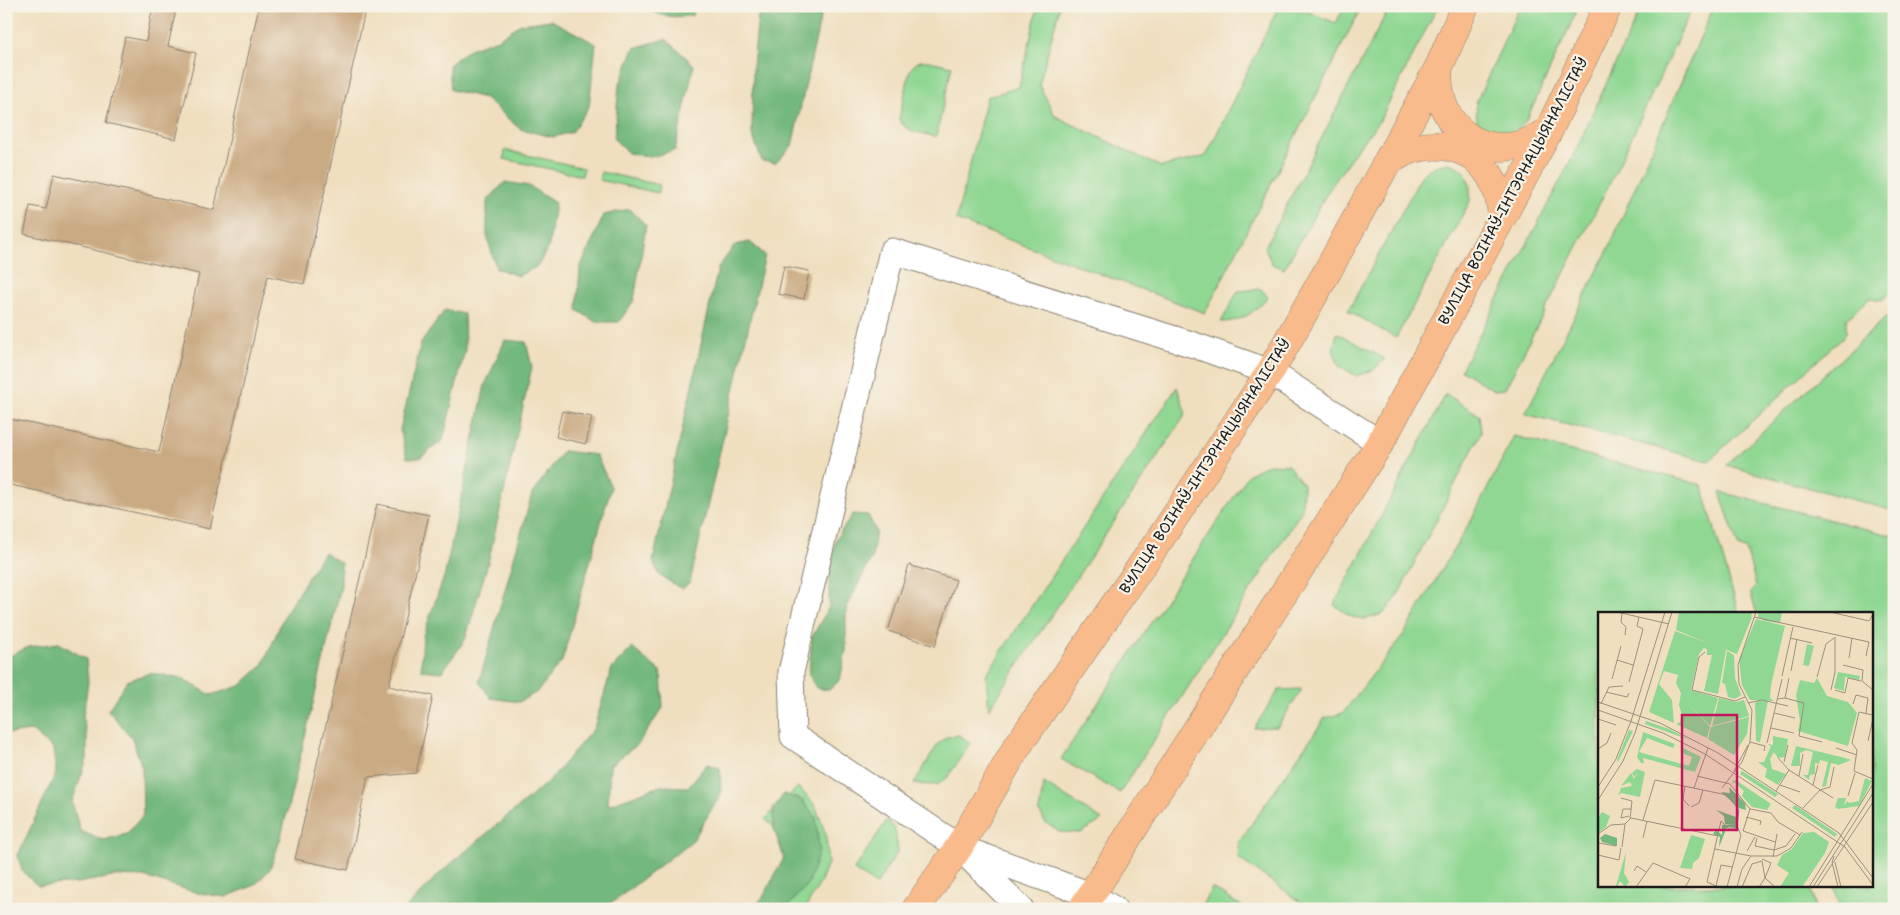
<svg xmlns="http://www.w3.org/2000/svg" width="1900" height="915" viewBox="0 0 1900 915" font-family="'Shantell Sans',sans-serif">
<rect width="100%" height="100%" fill="#f7f3e8"/>
<filter id="ink" filterUnits="userSpaceOnUse"><feTurbulence type="fractalNoise" baseFrequency=".02" numOctaves="2"/><feDisplacementMap in="SourceGraphic" scale="10" xChannelSelector="R" yChannelSelector="G"/><feConvolveMatrix kernelMatrix="1 2 1 2 8 2 1 2 1" color-interpolation-filters="sRGB"/></filter>
<filter id="wash" filterUnits="userSpaceOnUse"><feTurbulence type="fractalNoise" baseFrequency=".0096" numOctaves="4" result="noise"/><feDisplacementMap in="SourceGraphic" scale="20" xChannelSelector="R" yChannelSelector="G"/><feGaussianBlur stdDeviation="1.12" result="paint"/><feColorMatrix in="noise" values="0 0 0 0 0 0 0 0 0 0 0 0 0 0 0 0 0 1.4 0 .05"/><feComposite in="paint" operator="in"/></filter>
<g filter="url(#wash)">
<rect width="100%" height="100%" fill="#f0dfbf"/>
<!-- green -->
<path fill="#8fd792" stroke="#567a57" d="M1038 6H1060L1039 85 1055 116 1161 167 1206 156 1279 6H1294L1336 23 1345 6H1362L1205 313 956 220 987 97 1019 87Z
M1390 6H1438L1380 120 1356 150 1327 193 1284 269 1272 264 1265 247Z
M1520 6H1579L1527 119 1514 135 1485 133 1477 121 1476 103Z
M1642 6H1693L1614 175 1505 389 1494 390 1461 370 1573 156Z
M1714 6H1894V289L1882 300 1870 298 1846 320V334L1709 461 1525 414 1609 248Z
M920 61H929L952 66 936 137C924 133 905 133 899 119L910 70 915 64Z
M505 150 584 168 582 176 504 159Z
M1450 163 1464 170 1470 185V201L1396 338 1348 311 1422 175 1435 166Z
M601 172 660 185 658 193 599 180Z
M1261 289 1268 297C1252 313 1245 321 1221 322L1238 291Z
M1894 310V511L1726 465Z
M1337 333 1385 359 1373 370 1357 376 1339 366 1333 350Z
M1177 387 1186 414 989 709 986 675Z
M1446 394 1479 415 1481 433 1396 599 1383 614 1365 619 1352 617 1334 605Z
M1514 436 1702 485 1739 614H1599V886H1813L1811 890 1816 909H1311L1238 858 1239 842 1325 718 1343 713 1402 637 1473 517Z
M1268 464 1288 465 1303 484 1302 510 1120 793 1061 759 1249 474Z
M1720 492 1894 536V909H1840L1834 886H1871V614H1757L1750 591 1756 585 1746 549 1739 548Z
M1302 689 1277 727 1254 728 1279 690Z
M958 735 964 738 970 743 948 777 937 785 914 784 938 744 947 737Z
M1044 783 1102 820 1081 833 1059 832 1045 822 1039 811Z
M798 787 815 805 826 835 828 863 820 883 805 909H759L805 854 765 819Z
M887 820 895 829 898 851 876 885 854 870Z
M1212 888 1246 909H1200Z"/>
<!-- forest -->
<path fill="#73b87c" stroke="#486a4c" d="M645 6H695L693 15C675 18 659 18 645 6Z
M759 6H823L792 146 776 163 762 161 752 134 753 66Z
M551 20 596 44 589 106 572 132 553 137 520 129 485 98 451 90 449 65 469 49 498 39 520 24Z
M666 39 694 65 675 150 651 157 628 153 614 139 619 86 634 48Z
M505 182 529 186 555 203 549 245 538 266 518 276 496 268 487 236V201Z
M629 209 646 225 634 300 619 322H596L577 310 580 268 604 215Z
M750 242 765 255 690 582 682 589 659 575 653 561 718 268 735 245Z
M445 310 464 314 465 350 443 440 420 458H407L400 430 421 343Z
M505 340 526 342 532 367 488 563 465 640 442 672 421 670 423 636 445 574 485 385Z
M563 451 596 455 611 487 562 661 537 692 519 702 491 698 479 682 532 494Z
M853 514 868 515 876 531 872 557 846 609V650L840 680 829 690 816 688 809 674 812 637 829 607V574L836 539Z
M324 552 341 563V586L281 837 270 869 255 885 226 897 198 893 144 877 117 876 77 883 38 886 22 871 18 855 56 773 53 749 32 731 6 734V658L28 647 59 643 86 659 88 682 83 717 87 739V759L72 802 80 831 103 840 127 834 143 815 142 767 132 738 108 710 127 681 150 673 181 678 211 695 240 686 263 665 285 614Z
M632 648 661 672 663 708 637 745 610 765 608 805 660 786 688 787 707 764 720 768 721 794 693 840 604 909H405L440 873 550 780 594 728 612 668Z
M784 794 802 800 816 818 819 851 809 882 786 909H753L763 897 784 858 774 829 773 809Z"/>
<g id="blocks">
<!-- building -->
<path fill="#caaa83" d="M153 6H177L168 46 196 53 176 139 106 123 125 37 146 41Z
M259 6H366L304 284 268 276 210 529 6 484V418L159 452 199 274 24 234 30 206 46 209 54 174 214 210Z
M784 266 809 271 804 299 778 294Z
M562 411 592 417 586 444 556 437Z
M377 504 429 515 389 686 433 696 416 773 368 777 348 870 295 859Z
M909 565 956 580 935 646 888 631Z"/>
</g>
</g>
<g filter="url(#ink)">
<use href="#blocks" fill-opacity="0" stroke="#867e6e" stroke-width="1"/>
<g fill="none" stroke-linecap="round" stroke-linejoin="round">
<defs>
<path id="minor" d="M966 850 1091 895 1114 909
M1021 909 959 847 793 736 791 672 892 251 1194 345 1270 372 1380 443"/>
<path id="primary" d="M1439 67C1432 133 1494 171 1549 130
M1387 163C1422 136 1473 139 1494 183 1499 194 1501 205 1502 217
M916 909 959 847 1017 747 1166 530 1270 372 1327 272 1439 67 1465 6
M1082 909 1380 443 1549 130 1608 6"/>
</defs>
<!-- minor casing -->
<use href="#minor" stroke="#867e6e" stroke-width="27"/>
<!-- primary casing -->
<use href="#primary" stroke="#867e6e" stroke-width="29"/>
<!-- minor -->
<use href="#minor" stroke="#fff" stroke-width="25"/>
<!-- primary -->
<use href="#primary" stroke="#fabb8c" stroke-width="28"/>
</g>
</g>
<g text-anchor="middle" stroke-width="4.5" stroke-linejoin="round" paint-order="stroke">
<!-- street labels -->
<g font-size="15" fill="#1c1c1c" stroke="#f7f3e8">
<text transform="translate(1513 191) rotate(-62)" y="5">ВУЛІЦА ВОІНАЎ-ІНТЭРНАЦЫЯНАЛІСТАЎ</text>
<text transform="translate(1205 466) rotate(-57)" y="5">ВУЛІЦА ВОІНАЎ-ІНТЭРНАЦЫЯНАЛІСТАЎ</text>
</g>
</g>
<!-- overview -->
<g transform="translate(1598 612)">
<rect width="275" height="275" fill="#f0dfbf"/>
<path d="M81 0H154L153 6 156 0 139 42 124 36 128 38 120 82 106 79 114 43H109V37L106 36 101 42 93 78 120 86 112 114 88 89 112 115 109 126 78 112 82 110 84 103 81 93 83 81 78 71 80 63 66 59 61 72 74 88 76 111 51 100 77 19 112 32 78 18ZM160 0H184L182 11 167 9 160 5ZM158 7 187 14 173 73 172 86 176 89 152 88 144 73 141 48ZM209 32 216 34 211 54 205 53ZM129 39 136 43 137 66 143 83 137 87 130 85 127 72 124 71ZM240 60 262 64 261 68 247 65 246 79 236 76ZM219 66 229 84 250 90 259 101 250 134 200 119 202 109 198 83 202 68 216 71ZM121 86 138 90 146 88 151 104 114 114ZM160 89H170L162 130 158 129 157 91ZM151 105 149 122 136 143 110 127 113 115ZM48 109 71 117 92 128 47 112ZM31 118 35 119 20 150 19 148ZM45 120 77 132 75 136 49 126 41 140 91 154 94 145 84 141 85 137 79 133 103 145 97 160 45 146 46 151H43L39 145ZM175 124 190 127 187 145 180 146 176 140 172 147 174 157 188 162 180 173 167 165 169 157 160 150H166L173 134 169 132 175 133ZM198 134 247 146 253 148 241 153 233 151 228 174 224 175 230 150 222 148 221 152 217 151V162L212 163 211 168 205 163H210L215 140 208 138 202 141V154H193ZM39 157 47 160 42 185 23 181 20 184 23 176 34 174 32 170 23 174 33 161 36 167 40 160 36 165 34 161ZM144 159 180 182 177 185 142 162ZM267 166 274 169 261 194 240 197 237 195 240 186H248L246 194 249 189 251 191 261 189ZM135 168 139 169 173 192 169 198 154 195 144 184 146 179 136 170 134 172ZM197 193 239 222 237 225 194 196ZM4 200 12 204 8 215 0 221V206ZM216 220 231 230 227 241 204 275H182L191 261 179 253 184 243 194 237 205 221ZM93 223 107 227 101 246 95 251 94 257 82 256ZM28 240 26 261 31 270 27 275 22 269 19 275 4 274H18Z" fill="#8fd792"/>
<path d="M131 175 147 191 148 198 141 196 123 180 132 181ZM118 198 138 205V216L129 215 121 235 122 225 115 222 118 218 124 223V213L135 212H127L126 204ZM7 222 19 226V234L4 230 2 226Z" fill="#73b87c"/>
<path fill="none" stroke="#9b917e" stroke-width="1" d="M19 0 71 12M232 0 271 9 275 2M24 1 23 10 28 15 27 23M156 5 271 30 268 44M192 26 214 31M107 40 101 45 94 78 137 89 147 85M251 46 254 26M19 48 35 53M245 53 265 58 264 69 275 78M193 59 199 27M184 64 195 15M219 65 228 32 236 26M14 67 23 34M31 70 45 17 39 14 41 5M233 78 237 60V25M237 78 247 81 250 66 263 69M8 80 29 85 31 81M187 86 206 91 201 124 224 130M179 87 187 86 191 66M0 90 62 111 120 141 241 221 275 266M150 91 164 88 190 94M3 92 11 75 25 74M255 92 258 83 270 86 268 101M0 98 65 121 107 142 247 235 275 273M176 101 197 106M275 103 261 100 254 131 259 138 256 159 275 167M0 107 18 113M173 116 196 121M270 129 275 107M152 130 167 134 166 139M169 131 184 67M238 136 259 143M0 137 9 131 13 121M180 146 191 158 235 186M186 150 190 133M136 159 150 133M99 164 132 172 152 197 173 201 180 210 202 223M201 164 205 142M182 173 202 180M215 173 220 153M87 174 85 187 91 194M0 175 18 147 33 109 67 0M96 176 110 136M124 176 144 150 152 130 154 98 141 72 140 53 158 0M178 179 191 158M250 184 257 161M23 186 34 189 32 207M0 188 25 149 37 121 74 0M93 195 101 191 105 178M205 196 222 178 232 175 236 155M152 197 145 219 177 230M31 204 23 206 25 197H33M148 205 163 209 162 213M45 208 57 168 129 183 141 198 139 214 143 223 129 275M0 222 13 213 27 212 33 206 120 224M45 226 49 209M159 226 157 234 176 238 188 234 197 222M1 231 18 234M24 235 27 212M117 237 153 244H179L193 236 204 220M149 239 157 225M0 243 21 248 23 236M236 244 234 250 240 275M175 245 179 222M164 247 173 251 167 266 177 275M237 250 243 275M36 259 39 254 48 260M118 274 109 270 123 209 131 217H140M38 275 55 251 92 267 87 275M124 275 118 274 123 253 134 255M139 275 144 257 153 244M144 275 154 252 164 249M161 275 167 266 164 249M211 275 275 172M215 275 275 181M219 275 275 190"/>
<path fill="#c2185b" fill-opacity="0.15" stroke="#c2185b" stroke-width="2.5" d="M84 103H139V218H84Z"/>
<rect width="275" height="275" fill="none" stroke="#1c1c1c" stroke-width="2.5"/>
</g>
<!-- margin -->
<rect width="1900" height="915" fill="none" stroke="#f7f3e8" stroke-width="25"/>
</svg>
